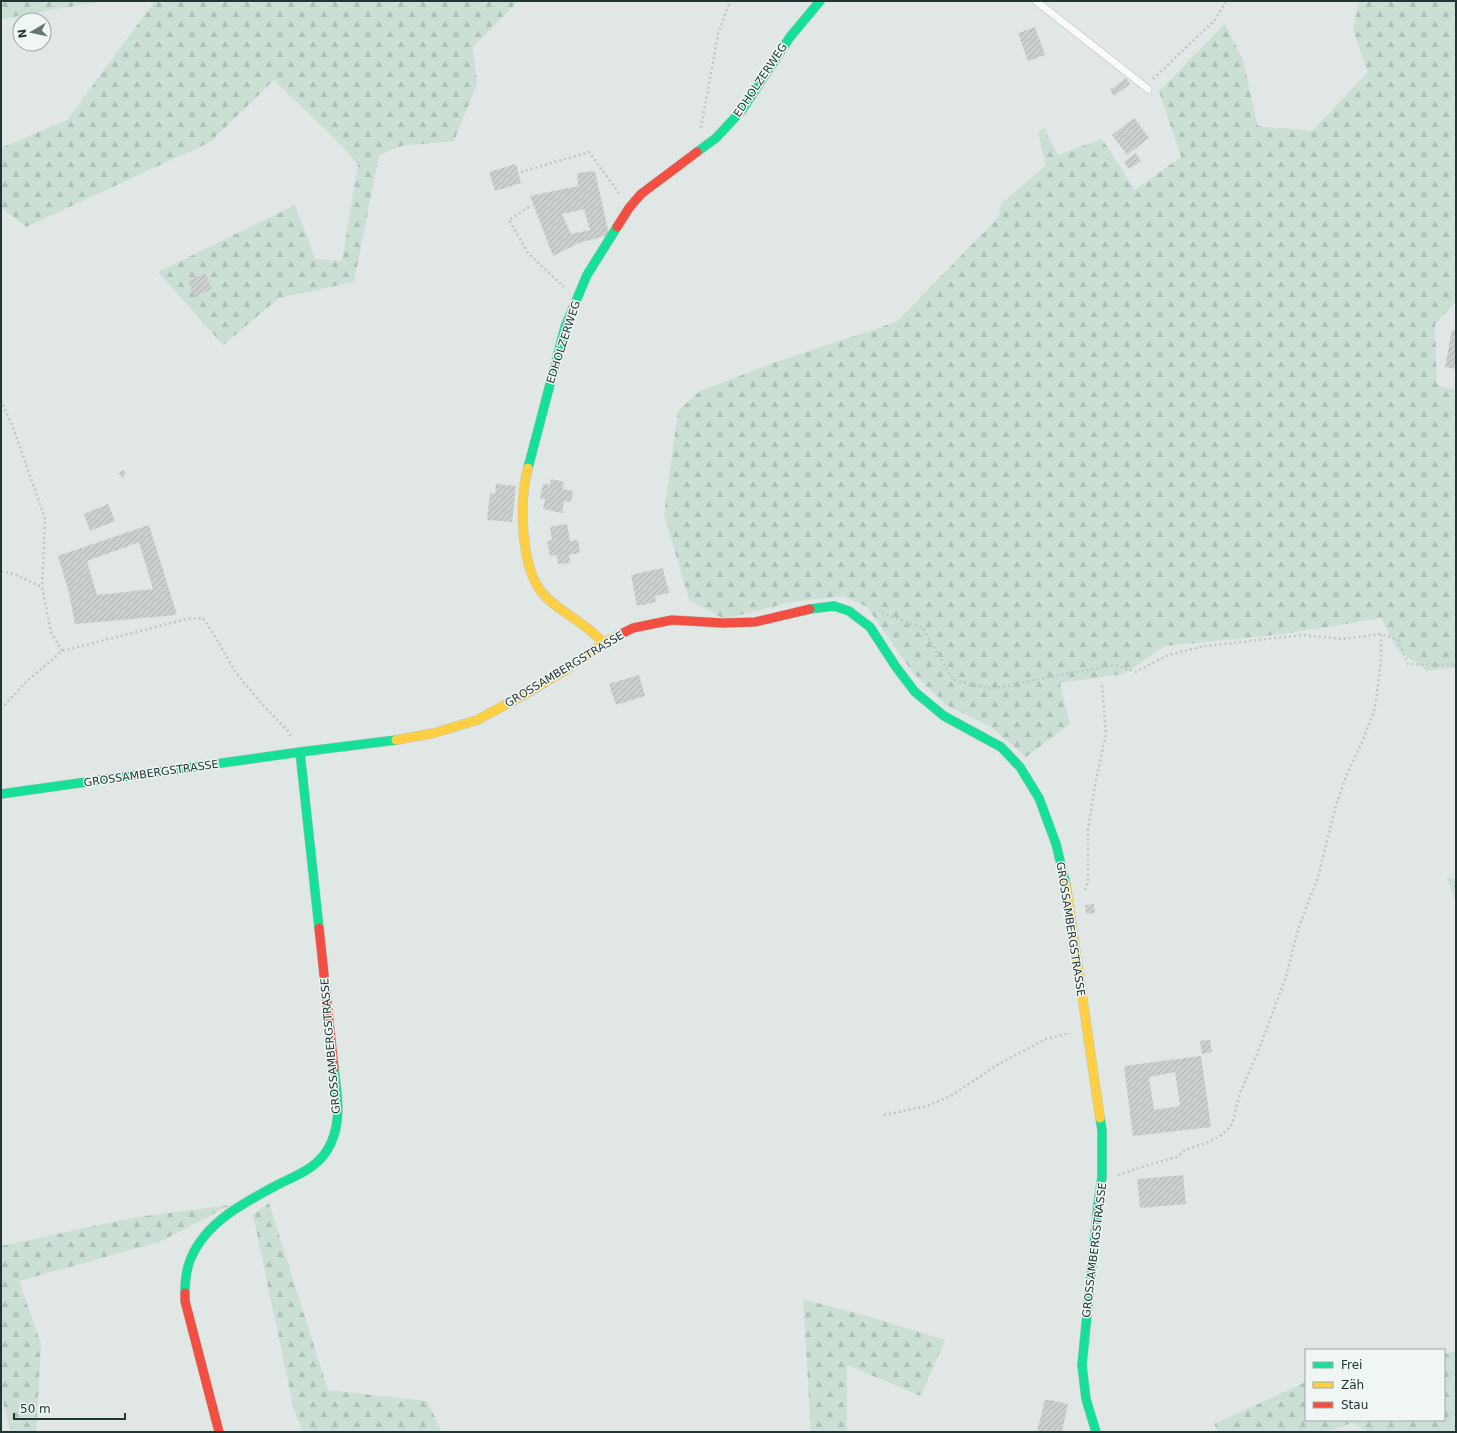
<svg xmlns="http://www.w3.org/2000/svg" width="1457" height="1433" viewBox="0 0 1457 1433" font-family="'DejaVu Sans',sans-serif">
<defs>
<pattern id="forest-firs" width="22" height="20" patternUnits="userSpaceOnUse"><rect width="22" height="20" fill="#cbdfd5"/><path d="M5 1l3.5 6h-7zM16 11l3.5 6h-7z" fill="#aec0b7"/></pattern>
<pattern id="building-hatch" width="6" height="6" patternUnits="userSpaceOnUse"><rect width="6" height="6" fill="#cbd0cf"/><path d="M-1 1l2-2M0 6l6-6M5 7l2-2" fill="none" stroke="#aeb3b2"/></pattern>
</defs>
<rect width="100%" height="100%" fill="#e1e7e5"/>
<!-- forest -->
<path fill="url(#forest-firs)" d="M1 1H102L1 19Z
M155 1H518L473 47 477 84 454 141 401 146 379 155 354 282 279 298 223 345 158 272 295 205 315 259 342 261 358 164 339 143 274 80 210 142 26 227 1 207V148L67 120Z
M1359 1H1456V302L1435 324 1437 385 1456 390V667L1427 671 1397 649 1381 618 1284 634 1165 646 1124 674 1060 683 1070 724 1026 757 990 726 946 705 913 673 867 607 843 596 792 602 724 619 689 600 664 514 678 411 700 391 773 363 896 322 998 218 1001 204 1046 165 1038 132 1044 128 1058 155 1102 139 1135 190 1181 157 1159 91 1225 24 1243 60 1258 126 1312 131 1368 72 1353 30Z
M1447 878H1456V903Z
M269 1203 328 1390 427 1401 442 1432H303L294 1410 253 1215Z
M231 1205 159 1242 19 1281 41 1344 36 1432H11L1 1395V1246L136 1217Z
M803 1299 874 1318 945 1340 921 1396 847 1365V1432H811Z
M1456 1351V1432H1369L1352 1423 1325 1432H1219L1214 1424 1306 1382V1420H1444V1354Z"/>
<!-- building -->
<path fill="url(#building-hatch)" fill-rule="evenodd" d="M1035 27 1045 55 1028 61 1018 33Z
M1126 78 1130 84 1114 96 1110 90Z
M1134 118 1149 138 1127 155 1112 135Z
M1136 153 1141 161 1129 169 1124 162Z
M516 164 521 183 495 191 489 172Z
M595 171 609 235 579 243 553 256 530 196 578 186 577 173ZM584 209 590 230 571 234 562 214Z
M205 273 212 289 195 297 188 281Z
M1452 330H1456V369L1445 367Z
M122 470 126 472 123 478 119 475Z
M551 479 564 482 562 489 573 491 571 502 564 501 562 513 543 509 545 499 540 498 543 484 550 485Z
M496 484 516 486 512 522 487 520 490 493 495 494Z
M108 504 115 521 90 531 84 514Z
M567 524 570 541 578 540 580 553 569 555 570 563 558 564 557 555 550 556 547 541 552 540 550 527Z
M149 525 177 615 75 624 69 593 58 556ZM139 542 153 589 97 595 87 561Z
M663 568 669 593 655 596 656 602 637 606 631 575Z
M639 675 645 696 616 705 609 684Z
M1094 904 1095 913 1086 914 1085 905Z
M1210 1040 1212 1052 1202 1054 1200 1041Z
M1201 1056 1211 1127 1133 1136 1124 1066ZM1175 1072 1180 1106 1154 1110 1149 1077Z
M1183 1175 1186 1204 1140 1208 1137 1179Z
M1045 1399 1068 1404 1062 1432H1037Z"/>
<g fill="none" stroke-linecap="round" stroke-linejoin="round">
<defs>
<path id="lane" d="M1036 1 1148 89"/>
<path id="fast" d="M697 152 716 138 742 110 790 37 820 1
M528 468 565 327 587 275 617 227
M810 609 834 606 849 611 870 627 896 667 915 692 944 716 1001 747 1020 767 1039 798 1056 844 1066 885
M300 752 319 928
M1 794 300 752 396 740
M185 1293C185 1281 186 1269 191 1258 207 1220 249 1200 283 1182 303 1173 322 1164 331 1143 342 1119 337 1093 334 1068
M1096 1432 1086 1399 1082 1365 1098 1204 1102 1177V1130L1100 1118"/>
<path id="slow" d="M528 468C519 500 520 569 544 595 555 607 570 615 583 625 591 630 597 637 604 643
M396 740 434 733 477 720 524 695 564 671 604 643 623 633
M1066 885 1100 1118"/>
<path id="jam" d="M617 227 629 208 641 194 697 152
M623 633 633 628 672 620 723 623 755 622 810 609
M319 928 334 1068
M185 1293V1301L219 1432"/>
</defs>
<!-- lane casing -->
<use href="#lane" stroke="#bec3c2" stroke-width="8"/>
<!-- fast casing -->
<use href="#fast" stroke="#bec4c2" stroke-width="10"/>
<!-- slow casing -->
<use href="#slow" stroke="#bec4c2" stroke-width="10"/>
<!-- jam casing -->
<use href="#jam" stroke="#bec4c2" stroke-width="10"/>
<!-- path -->
<path stroke="#bfc7c6" stroke-width="2.5" stroke-dasharray="2 3" stroke-linecap="butt" d="M1153 79 1215 20 1226 1
M701 128 718 34 730 1
M521 172 589 152 619 193
M529 207 509 220 528 253 564 287
M1 400 14 430 45 519 42 587
M1 571 14 574 42 587 51 632 62 651
M882 613 923 628 953 680 992 689 1054 676 1115 665 1136 672 1168 655 1205 646 1304 635 1342 639 1381 634
M1 709 26 682 62 651 187 619 203 618 214 635 236 673 262 704 288 731 291 736
M1085 890 1088 881V829L1096 780 1106 734 1102 685
M884 1115 927 1106 951 1096 997 1065 1046 1039 1070 1033
M1118 1175 1145 1166 1177 1157 1185 1150 1211 1141 1220 1136 1226 1131 1232 1124 1240 1093 1257 1054 1286 977 1298 929 1318 877 1336 805 1347 774 1362 742 1375 708 1381 661V634L1398 640 1408 664 1442 665 1456 664"/>
<!-- lane -->
<use href="#lane" stroke="#fafbfb" stroke-width="7"/>
<!-- fast -->
<use href="#fast" stroke="#16e098" stroke-width="9"/>
<!-- slow -->
<use href="#slow" stroke="#ffcf43" stroke-width="9"/>
<!-- jam -->
<use href="#jam" stroke="#f24e42" stroke-width="9"/>
</g>
<g text-anchor="middle" stroke-width="3" stroke-linejoin="round" paint-order="stroke">
<!-- street labels -->
<g font-size="11" fill="#213736" stroke="#eff6f4">
<text transform="translate(760 80) rotate(-56)" y="4">EDHOLZERWEG</text>
<text transform="translate(563 342) rotate(-72)" y="4">EDHOLZERWEG</text>
<text transform="translate(564 669) rotate(-31)" y="4">GROSSAMBERGSTRASSE</text>
<text transform="translate(151 773) rotate(-8)" y="4">GROSSAMBERGSTRASSE</text>
<text transform="translate(1071 929) rotate(81)" y="4">GROSSAMBERGSTRASSE</text>
<text transform="translate(330 1046) rotate(-95)" y="4">GROSSAMBERGSTRASSE</text>
<text transform="translate(1094 1250) rotate(-83)" y="4">GROSSAMBERGSTRASSE</text>
</g>
</g>
<!-- border -->
<rect width="1457" height="1433" fill="none" stroke="#213736" stroke-width="4"/>
<!-- legend -->
<rect x="1305" y="1349" width="140" height="72" fill="#eff6f4" stroke="#9daaa8"/>
<rect x="1313" y="1362" width="20" height="6" fill="#16e098" stroke="#9daaa8"/>
<text x="1341" y="1369" font-size="12" fill="#213736">Frei</text>
<rect x="1313" y="1382" width="20" height="6" fill="#ffcf43" stroke="#9daaa8"/>
<text x="1341" y="1389" font-size="12" fill="#213736">Zäh</text>
<rect x="1313" y="1402" width="20" height="6" fill="#f24e42" stroke="#9daaa8"/>
<text x="1341" y="1409" font-size="12" fill="#213736">Stau</text>
<!-- north arrow -->
<g transform="translate(32 32) rotate(261)"><circle r="19" fill="#eff6f4" stroke="#9daaa8"/>
<path d="M0-3L7 15L0 10L-7 15Z" fill="#647573"/>
<text y="-6" font-size="11" font-weight="bold" text-anchor="middle" fill="#213736">N</text>
</g>
<!-- scale -->
<path d="M14 1413v6h111v-6" fill="none" stroke="#213736" stroke-width="2"/>
<text x="20" y="1413" font-size="12" fill="#213736" stroke="#eff6f4" stroke-width="3" paint-order="stroke">50 m</text>
</svg>
